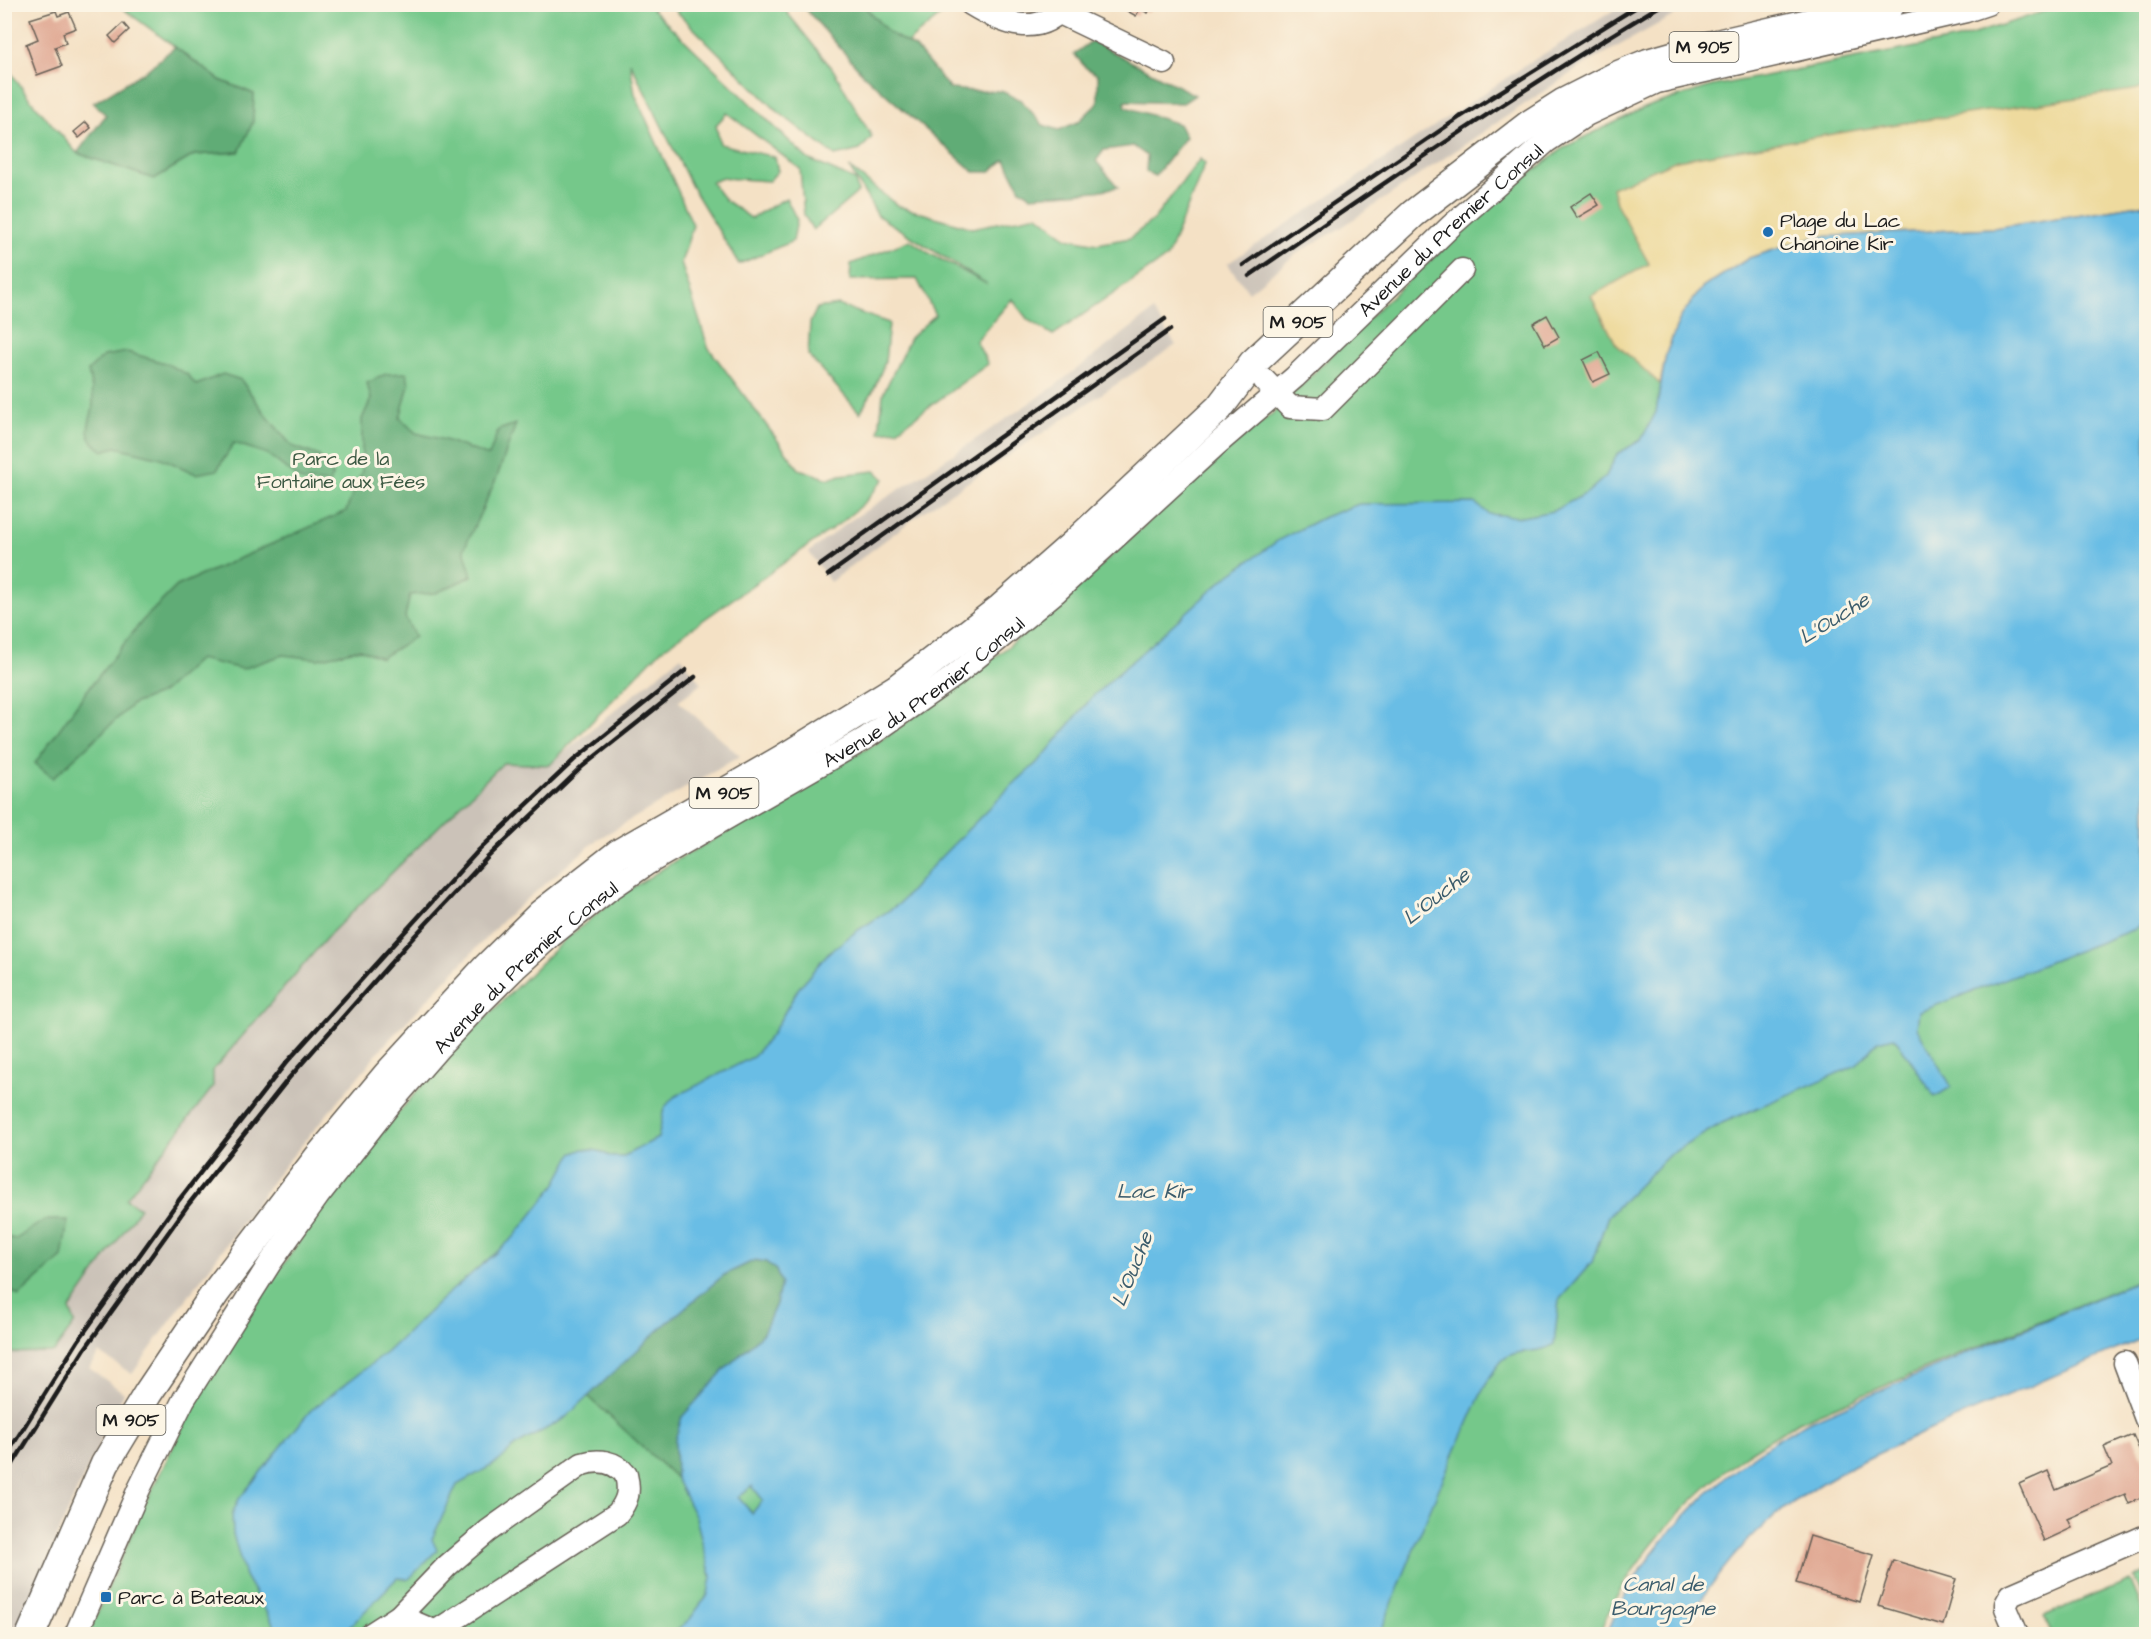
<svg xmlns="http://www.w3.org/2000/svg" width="2151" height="1639" viewBox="0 0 2151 1639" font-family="'Architects Daughter',sans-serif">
<rect width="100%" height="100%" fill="#fcf5e5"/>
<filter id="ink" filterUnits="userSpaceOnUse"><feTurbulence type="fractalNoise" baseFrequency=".0167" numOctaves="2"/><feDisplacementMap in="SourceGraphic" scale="12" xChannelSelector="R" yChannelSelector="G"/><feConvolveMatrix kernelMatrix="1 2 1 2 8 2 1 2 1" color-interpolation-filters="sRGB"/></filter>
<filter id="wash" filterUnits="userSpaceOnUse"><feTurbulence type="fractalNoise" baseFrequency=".008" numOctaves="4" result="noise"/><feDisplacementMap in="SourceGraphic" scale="24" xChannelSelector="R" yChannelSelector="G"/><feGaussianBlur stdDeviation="1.35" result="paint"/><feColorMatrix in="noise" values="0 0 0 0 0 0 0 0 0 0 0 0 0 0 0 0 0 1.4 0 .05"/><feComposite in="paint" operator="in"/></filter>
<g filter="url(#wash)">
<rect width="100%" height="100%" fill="#f4e1c5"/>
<!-- industrial -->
<path fill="#cbc2b8" d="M1624 4 1693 5 1580 67 1339 229 1296 254 1249 292 1227 264 1526 65Z
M1153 311 1176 345 921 513 830 582 809 552 848 522 922 475 1052 388Z
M681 656 701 684 678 701 740 756 598 839 506 917 386 1043 276 1176 132 1374 99 1353 89 1368 124 1393 75 1495 16 1634H4V1357L7 1353 54 1352 75 1323 70 1309 140 1208 126 1200 213 1087V1070L330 934 503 763 550 764Z"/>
<!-- green -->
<path fill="#75c88a" stroke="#487253" stroke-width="1.5" d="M118 5H648L808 159 855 180 858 192 813 230 804 215 800 169 727 113 716 125 720 144 775 157 778 171 769 181 723 178 711 182 725 200 751 218 786 198 797 220 793 241 739 264 692 187 630 62 635 94 693 225 681 263 708 347 799 469 829 479 840 475 875 471 884 479 866 501 843 521 661 650 550 765 503 763 330 934 213 1070V1087L126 1199 140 1208 70 1309 75 1323 54 1352 7 1353 5 1357V64L29 98 77 153 154 179 194 155 239 152 254 94 220 80Z
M670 5H781L834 71 872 137 860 150 835 156 777 111Z
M863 5H934L946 11 907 43 889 33Z
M2064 5H2146V1277L1798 1422C1781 1433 1764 1443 1747 1454 1685 1500 1628 1562 1599 1634H88L143 1508 191 1410 210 1375 282 1266 323 1207 382 1132 445 1058 564 940 618 897 673 862 754 817 876 743 949 693 1037 624 1219 457 1274 412 1382 305 1493 202 1565 147 1646 107 1712 86 1958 39Z
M1200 159 1205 164 1167 257 1053 335 1028 320 1012 299 976 341 988 364 897 430 879 432 883 394 910 338 935 315 917 279 850 280 851 264 910 240 929 253 987 284 878 216 849 167 898 206 972 228 1038 215 1067 238 1097 244 1130 238 1154 219Z
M838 305 889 323 885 362 874 389 860 413 808 355 810 323 817 308Z
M2146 1572V1606L2134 1577Z
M2130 1580 2146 1618V1634H2052L2044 1616Z"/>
<!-- forest -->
<path fill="#60ac76" stroke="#3e6449" stroke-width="1.5" d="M802 5H863L889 33 916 48 950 89 974 91H1001L1021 100 1043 125 1059 130 1078 122 1098 103V75L1086 68 1074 54 1092 41 1195 95 1183 103 1125 101 1126 107 1179 124 1186 137 1155 176 1146 172 1147 156 1133 146 1104 150 1096 161 1118 187 1097 191 1031 196 1020 189 1005 160 989 172H974L864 75Z
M175 47 220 80 254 94 253 122 239 152 194 155 154 179 77 153 106 115 93 103 147 70Z
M127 352 165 363 187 374 196 385 223 374 241 380 266 415 292 446 319 456 333 474 329 483 302 481 267 454 234 443 217 470 196 474 161 458 116 447 103 451C76 432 94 423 93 400 93 390 90 380 88 371L104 356Z
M407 373 409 385 400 418 416 433 445 440 489 456 498 430 516 424 497 477 464 549 472 576 436 593 410 595 405 617 415 637 381 658 360 649 318 659 283 655 242 669 199 659 162 693 133 704 53 778 35 763 86 692 142 621 177 586 346 511 362 471V419L371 399 367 383 386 374Z
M44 1220H68L62 1257 19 1296 5 1287V1237L16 1239Z
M755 1260 766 1262 776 1270 781 1283 776 1304 763 1333 723 1371 675 1440 676 1478 588 1396 662 1327 724 1275Z"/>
<!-- sand -->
<path fill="#eeda9e" stroke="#857b5d" stroke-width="1.5" d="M2146 88V204L1994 228 1814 237 1749 258 1702 288 1680 318 1666 354 1660 384 1616 344 1591 296 1649 264 1616 203 1612 188 1677 160 1863 129Z"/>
<!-- water -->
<path fill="#69bde5" stroke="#426c80" stroke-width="1.5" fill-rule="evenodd" d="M2146 204V922L2135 929 1919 1012 1917 1028 1951 1087 1935 1097 1900 1045 1894 1037 1878 1041 1857 1065 1722 1123 1669 1155 1608 1216 1592 1262 1559 1300 1554 1344C1538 1356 1514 1346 1500 1363 1485 1381 1474 1410 1464 1432 1433 1498 1407 1567 1380 1634H672L690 1619 708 1594 711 1576 696 1518 676 1478 675 1440 682 1417 723 1371 763 1333 776 1304 781 1283 776 1270 766 1262 755 1260 724 1275 662 1327 564 1419 515 1446 498 1462 457 1485 432 1539 437 1550 409 1579 397 1578 343 1634H279L245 1576 233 1534 232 1514 239 1499 310 1411 387 1352 442 1299 514 1237 555 1185 572 1154 583 1149 599 1151 612 1157H622L658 1138 664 1108 674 1097 753 1057 772 1034 798 989 828 953 858 930 899 904 935 863 1007 790 1041 759 1093 696 1226 577 1279 540 1324 517 1359 504 1475 503 1489 514 1522 517 1553 511 1587 493 1606 476 1617 454 1641 440 1656 412 1666 354 1680 318 1702 288 1749 258 1814 237 1994 228ZM752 1486 763 1500 752 1513 738 1497Z
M2146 1277V1337C2075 1367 2003 1397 1932 1429 1875 1454 1817 1480 1769 1521 1732 1552 1704 1594 1678 1634H1607C1640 1546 1727 1464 1810 1421Z"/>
<g id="blocks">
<!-- building -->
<path fill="#e0a893" d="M1115 4H1153L1148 13 1140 9 1136 16Z
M56 11 58 16 69 12 76 28 63 33 66 43 55 47 62 66 37 75 26 44 38 39 30 19Z
M123 23 129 30 115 43 109 36Z
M86 122 91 128 79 138 74 132Z
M1591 193 1599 205 1577 218 1570 207Z
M1547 315 1559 337 1545 345 1533 323Z
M1599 352 1610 374 1593 382 1583 360Z
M2133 1435 2146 1466V1496L2129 1504 2125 1494 2068 1519 2072 1528 2044 1541 2019 1484 2048 1471 2056 1490 2112 1466 2104 1447Z
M1810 1536 1874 1555 1860 1602 1796 1583Z
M1893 1560 1956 1579 1943 1625 1878 1606Z"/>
</g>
</g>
<g filter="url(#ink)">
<use href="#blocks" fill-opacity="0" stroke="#686157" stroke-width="1.5"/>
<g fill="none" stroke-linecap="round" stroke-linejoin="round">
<defs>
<g id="minor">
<path d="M971 4C1002 23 1039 40 1066 4"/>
<path d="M1060 13 1164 63"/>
<path d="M1264 380 1290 407 1323 409 1462 270"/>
<path d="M2125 1363 2146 1419"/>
<path d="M399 1616 447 1566 488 1531 582 1464C598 1459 615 1461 626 1475 630 1491 628 1501 617 1514L432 1634"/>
<path id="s1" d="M76 1634 139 1489 184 1399 270 1263 318 1196 391 1103 438 1049 482 1002 517 967 550 937 609 890 647 864 866 738 953 677 1057 591 1216 445 1295 377 1452 225 1547 141 1586 115 1657 82 1966 11 1987 4"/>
<path d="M371 1634 399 1616 434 1631"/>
<path d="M2017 1634 2006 1608V1604L2011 1595 2146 1536"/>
</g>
<path id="major" d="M31 1634 105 1464 148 1393 216 1292 318 1158 388 1074 487 967 541 914 618 854 781 760 896 689 1001 608 1076 542 1219 408 1253 363 1413 214 1530 124 1563 103 1616 76 1648 63 1708 46 1891 4"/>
</defs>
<!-- minor casing -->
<use href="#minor" stroke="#686157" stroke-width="25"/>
<!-- major casing -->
<use href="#major" stroke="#686157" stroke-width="31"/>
<!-- minor -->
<use href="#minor" stroke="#fff" stroke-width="22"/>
<!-- major -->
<use href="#major" stroke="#fff" stroke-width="28"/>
<!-- rail -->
<path stroke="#1c1c1c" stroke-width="4.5" d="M1243 265 1460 117 1641 4
M1249 276C1385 182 1521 89 1663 4
M819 566 1165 319
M828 575 1170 330
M4 1459 78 1341 179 1200 285 1064 478 851 574 760 686 670
M4 1478 84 1350 188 1205 289 1078 410 941 488 857 583 766 695 677"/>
</g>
</g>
<!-- markers -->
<g fill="#1f6fb2" stroke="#fcf5e5" stroke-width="2">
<circle cx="1768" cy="232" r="6"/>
<rect x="100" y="1591" width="12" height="12" rx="3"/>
</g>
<g text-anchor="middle" stroke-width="6" stroke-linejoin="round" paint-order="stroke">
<!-- shield labels -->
<g fill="#fcf5e5" stroke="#5f5d58" stroke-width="1.5">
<rect x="1669.5" y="32" width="69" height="30" rx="4.5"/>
<rect x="1263.5" y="307" width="69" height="30" rx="4.5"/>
<rect x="689.5" y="778" width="69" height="30" rx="4.5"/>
<rect x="96.5" y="1405" width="69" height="30" rx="4.5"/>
</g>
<g font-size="18" font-weight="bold" fill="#1c1c1c">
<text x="1704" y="53">M 905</text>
<text x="1298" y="328">M 905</text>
<text x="724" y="799">M 905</text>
<text x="131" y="1426">M 905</text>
</g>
<!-- poi labels -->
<g font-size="20" fill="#1c1c1c" stroke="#fcf5e5" text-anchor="start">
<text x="1780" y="227">Plage du Lac<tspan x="1780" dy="23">Chanoine Kir</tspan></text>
<text x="118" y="1604">Parc à Bateaux</text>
</g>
<!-- street labels -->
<g font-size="20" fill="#1c1c1c" stroke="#fcf5e5">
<text dy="7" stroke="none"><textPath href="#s1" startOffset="2000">Avenue du Premier Consul</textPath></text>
<text dy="7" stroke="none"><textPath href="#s1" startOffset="1298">Avenue du Premier Consul</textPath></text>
<text dy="7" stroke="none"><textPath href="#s1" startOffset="812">Avenue du Premier Consul</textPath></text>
</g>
<!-- park labels -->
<g font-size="20" fill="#3b5842" stroke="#fcf5e5">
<text x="341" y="465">Parc de la<tspan x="341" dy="23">Fontaine aux Fées</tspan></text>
</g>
<!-- water labels -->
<g font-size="21" font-style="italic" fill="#3b5c6c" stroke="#fcf5e5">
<text transform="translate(1834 618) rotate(-32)" y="7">L'Ouche</text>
<text transform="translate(1436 896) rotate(-38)" y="7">L'Ouche</text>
<text x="1154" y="1198">Lac Kir</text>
<text transform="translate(1132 1269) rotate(-68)" y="7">L'Ouche</text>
<text x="1663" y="1591">Canal de<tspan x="1663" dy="24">Bourgogne</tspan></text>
</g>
</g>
<!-- margin -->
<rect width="2151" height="1639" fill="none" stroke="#fcf5e5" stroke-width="24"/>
</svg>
